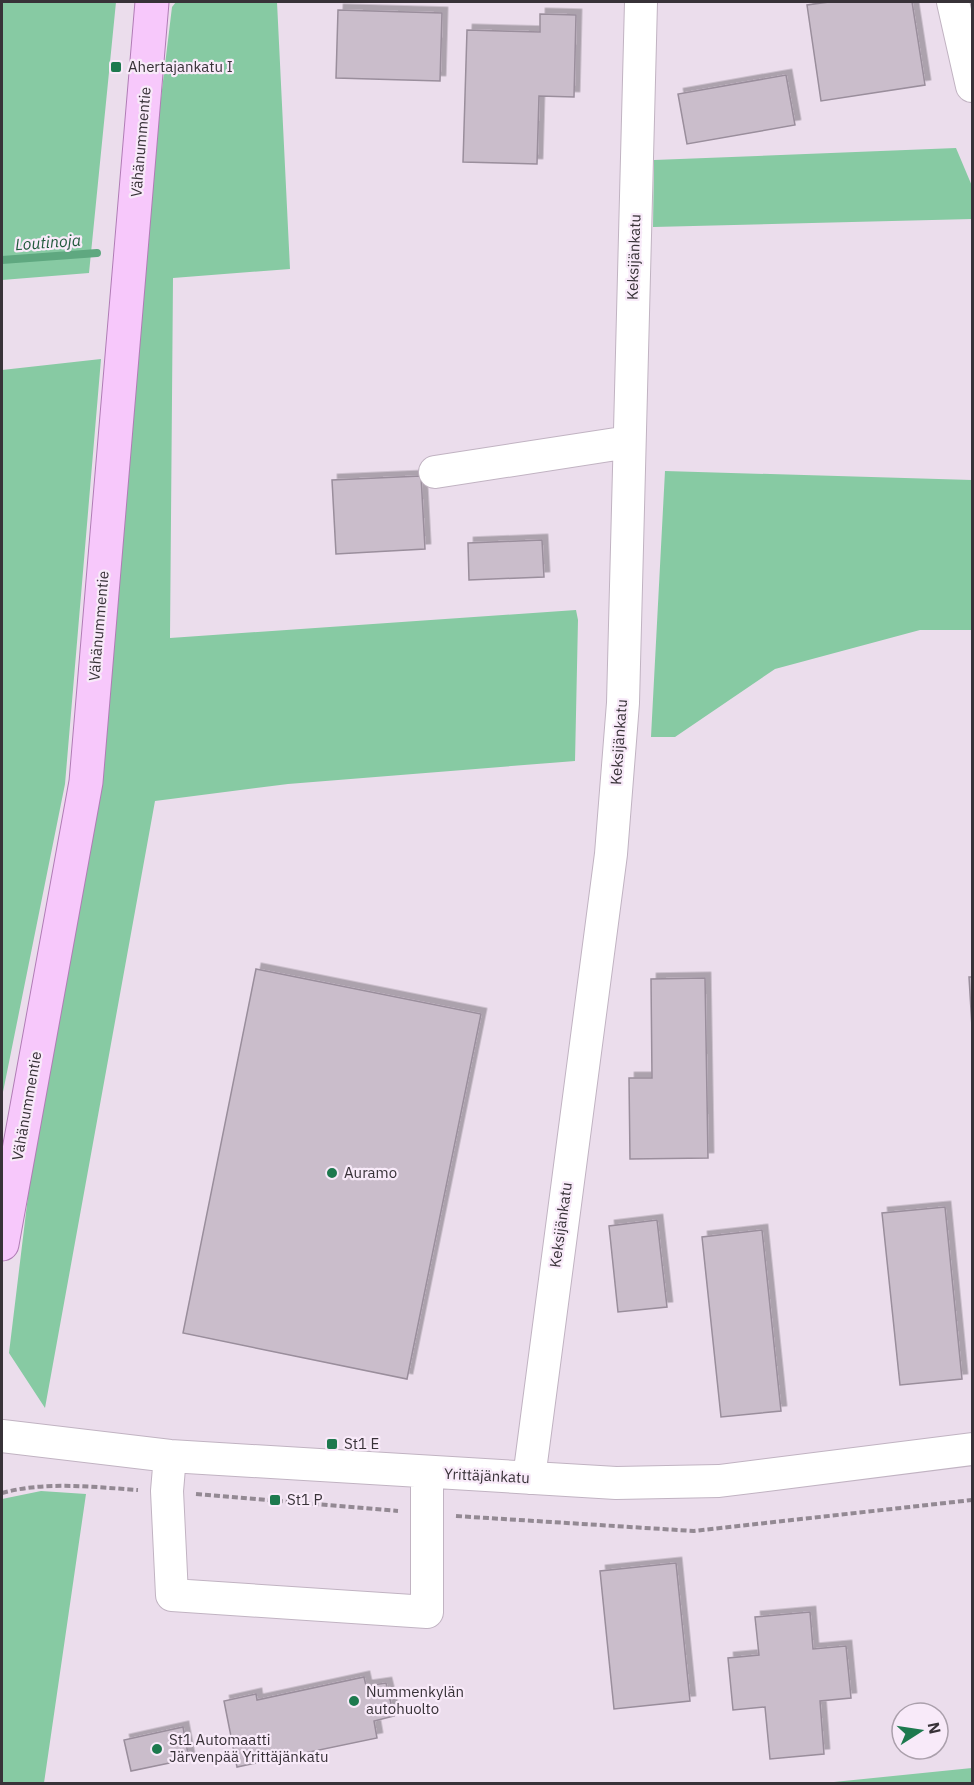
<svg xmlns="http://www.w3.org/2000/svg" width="974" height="1785" viewBox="0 0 974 1785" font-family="'IBM Plex Sans',sans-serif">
<defs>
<filter id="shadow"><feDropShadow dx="5.5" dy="-5.5" stdDeviation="0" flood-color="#0004"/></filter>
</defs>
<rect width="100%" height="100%" fill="#ebddec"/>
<!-- green -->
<path fill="#87caa3" d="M2 2H116L89 273 2 280Z
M176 2H277L290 269 173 278 170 638 576 610 578 620 575 761 288 784 155 801 45 1408 9 1353 172 7Z
M956 148 972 186V219L653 227 654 160Z
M101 359 65 784 2 1097V370Z
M665 471 972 480V630H920L775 669 675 737H651Z
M41 1491 86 1494 44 1783H2V1499Z
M972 1768V1783H824Z"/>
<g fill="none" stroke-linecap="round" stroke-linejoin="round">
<!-- stream -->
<path stroke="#5fa880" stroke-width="8" d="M2 260 97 253"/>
</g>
<!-- building -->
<path fill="#cabdcb" stroke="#9a8e9c" stroke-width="1.5" filter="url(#shadow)" d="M829 2H912L925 85 821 101 807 5Z
M338 10 442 13 440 81 336 78Z
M540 14 576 15 574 97 539 96 537 164 463 162 467 30 540 32Z
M786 75 795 125 687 144 678 94Z
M421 476 425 549 336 554 332 480Z
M542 540 544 577 469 580 468 543Z
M256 969 481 1014 407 1379 183 1333Z
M969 977H972V1027Z
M705 978 708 1158 630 1159 629 1078H652L651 979Z
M945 1207 962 1379 900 1385 882 1213Z
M657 1220 667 1307 618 1312 609 1226Z
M762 1230 781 1411 721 1417 702 1237Z
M676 1563 690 1701 614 1709 600 1571Z
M810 1612 813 1649 846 1646 851 1698 820 1701 824 1754 770 1759 765 1707 733 1710 728 1658 759 1655 755 1617Z
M364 1677 366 1686 386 1683 394 1716 374 1721 377 1738 237 1767 224 1701 256 1694 257 1700Z
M183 1727 189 1759 131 1771 124 1740Z"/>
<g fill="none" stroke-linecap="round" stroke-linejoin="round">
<defs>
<path id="minor" d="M953 2 972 86
M435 472 629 442
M2 1436 170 1456 616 1483 719 1481 972 1449
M170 1456 167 1491 172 1595 427 1612V1473
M529 1478 611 854 623 703 641 2"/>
<path id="major" d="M2 1244 86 782 152 2"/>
</defs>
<!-- minor casing -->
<use href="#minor" stroke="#c1b3c2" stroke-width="34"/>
<!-- major casing -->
<use href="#major" stroke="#b07cb5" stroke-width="35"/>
<!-- path -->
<path stroke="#938993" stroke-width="4" stroke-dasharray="6 3" stroke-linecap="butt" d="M2 1493C46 1481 92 1487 138 1490
M196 1494 398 1511
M456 1516 694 1531 972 1500"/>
<!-- minor -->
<use href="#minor" stroke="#fff" stroke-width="32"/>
<!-- major -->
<use href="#major" stroke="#f7c8fb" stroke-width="33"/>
</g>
<!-- markers -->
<g fill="#1d794e" stroke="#f8eaf9" stroke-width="2">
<rect x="110" y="61" width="12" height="12" rx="3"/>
<circle cx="332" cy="1173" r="6"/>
<rect x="326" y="1438" width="12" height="12" rx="3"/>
<rect x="269" y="1494" width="12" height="12" rx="3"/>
<circle cx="354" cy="1701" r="6"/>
<circle cx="157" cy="1749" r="6"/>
</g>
<g text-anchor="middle" stroke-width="4.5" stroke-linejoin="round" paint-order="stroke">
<!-- poi labels -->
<g font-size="15" fill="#383238" stroke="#f8eaf9" text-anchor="start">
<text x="128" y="72">Ahertajankatu I</text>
<text x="344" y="1178">Auramo</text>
<text x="344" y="1449">St1 E</text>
<text x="287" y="1505">St1 P</text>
<text x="366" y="1697">Nummenkylän<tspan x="366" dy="17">autohuolto</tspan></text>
<text x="169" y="1745">St1 Automaatti<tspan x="169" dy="17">Järvenpää Yrittäjänkatu</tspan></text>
</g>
<!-- street labels -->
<g font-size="15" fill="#383238" stroke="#f8eaf9">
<text transform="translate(141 142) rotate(-85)" y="5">Vähänummentie</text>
<text transform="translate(634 257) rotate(-88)" y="5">Keksijänkatu</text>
<text transform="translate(99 626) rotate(-85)" y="5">Vähänummentie</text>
<text transform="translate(619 742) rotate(-86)" y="5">Keksijänkatu</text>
<text transform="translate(27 1106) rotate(-80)" y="5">Vähänummentie</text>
<text transform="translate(561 1225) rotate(-82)" y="5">Keksijänkatu</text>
<text transform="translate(487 1476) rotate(3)" y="5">Yrittäjänkatu</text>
</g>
<!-- water labels -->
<g font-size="16" font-style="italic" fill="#21593c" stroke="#f8eaf9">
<text transform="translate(48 242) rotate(-4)" y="6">Loutinoja</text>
</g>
</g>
<!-- border -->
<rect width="974" height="1785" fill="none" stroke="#383238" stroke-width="6"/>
<!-- north arrow -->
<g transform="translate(920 1731) rotate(78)"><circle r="28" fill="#f8eaf9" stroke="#aba0ac" stroke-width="1.5"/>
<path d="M0-4.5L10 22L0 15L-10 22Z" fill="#1d794e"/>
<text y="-9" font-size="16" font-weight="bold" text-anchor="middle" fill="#383238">N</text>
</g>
</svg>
